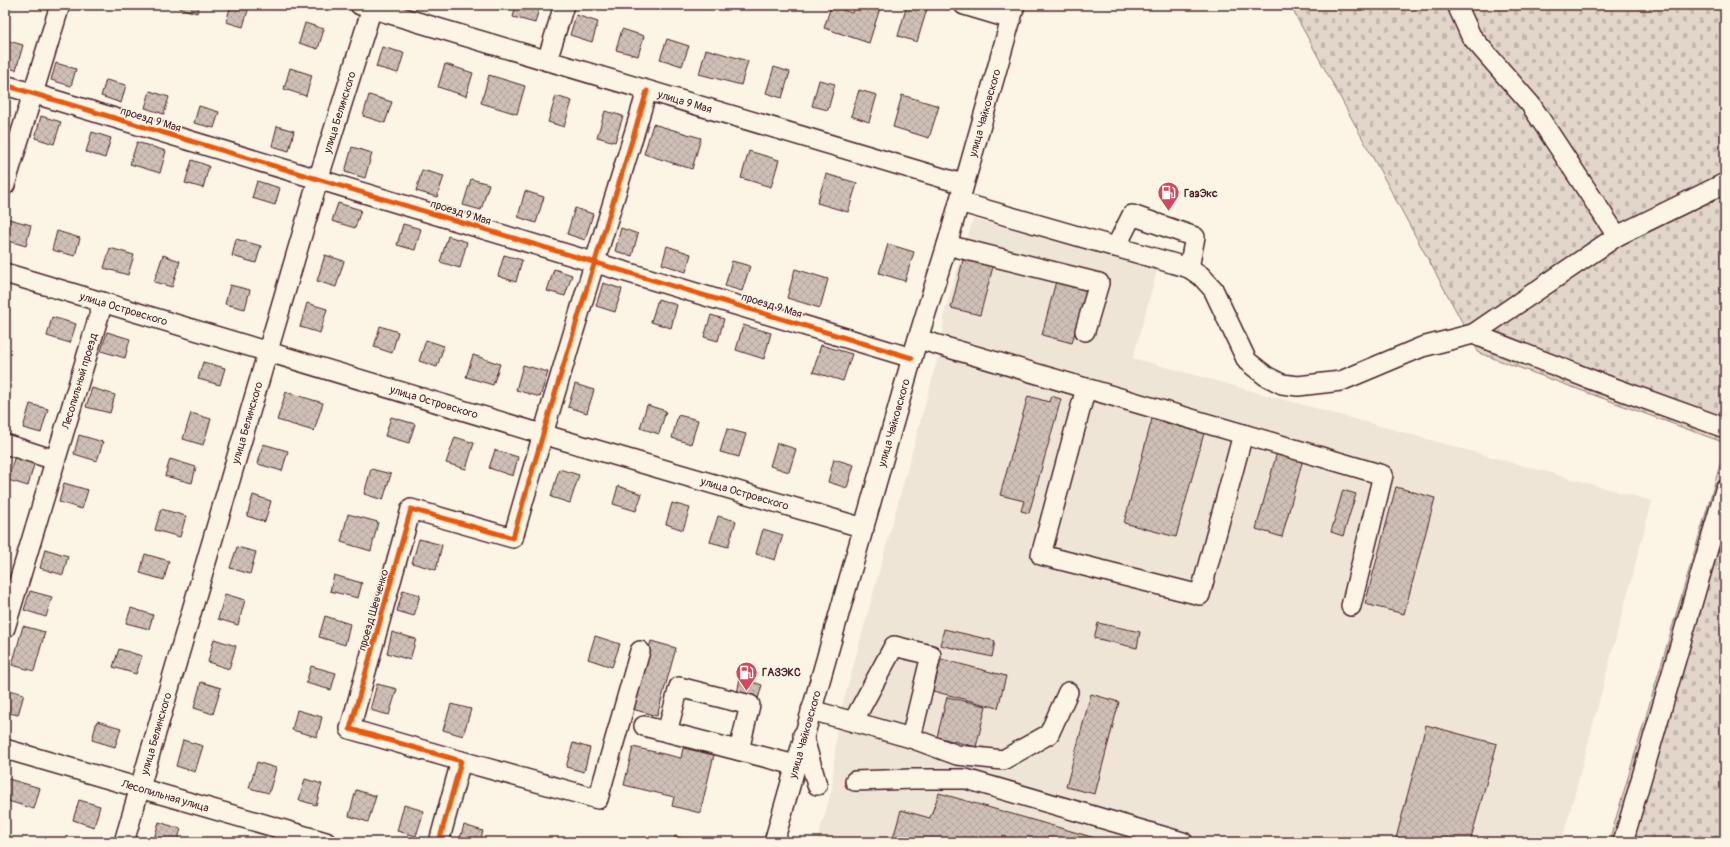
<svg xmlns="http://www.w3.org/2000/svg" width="1730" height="847" viewBox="0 0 1730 847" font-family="Pangolin,sans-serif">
<defs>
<pattern id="cemetery-stones" width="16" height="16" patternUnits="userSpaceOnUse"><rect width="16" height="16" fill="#e2d5ca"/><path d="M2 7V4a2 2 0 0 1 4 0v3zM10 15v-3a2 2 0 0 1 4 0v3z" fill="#c3b6ae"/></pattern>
<pattern id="building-cross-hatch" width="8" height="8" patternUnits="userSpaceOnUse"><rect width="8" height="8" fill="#cfc0b7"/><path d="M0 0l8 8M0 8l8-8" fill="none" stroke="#b3a59e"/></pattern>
</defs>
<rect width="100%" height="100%" fill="#fcf5e5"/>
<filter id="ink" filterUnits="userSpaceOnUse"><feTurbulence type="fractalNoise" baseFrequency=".025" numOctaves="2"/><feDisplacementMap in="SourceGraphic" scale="8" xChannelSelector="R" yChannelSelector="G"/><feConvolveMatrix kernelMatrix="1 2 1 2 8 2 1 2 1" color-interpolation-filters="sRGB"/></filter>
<g filter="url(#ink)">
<!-- built -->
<path fill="#eee5d7" d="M973 219 1158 267 1133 358 1652 501 1562 842H817L832 789 837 725 941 346 945 310Z"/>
<!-- cemetery -->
<path fill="url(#cemetery-stones)" stroke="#967a7a" d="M1290 5H1725V443L1479 353Z
M1725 448V842H1609Z"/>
<!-- building -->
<path fill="url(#building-cross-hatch)" stroke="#4a1f2b" d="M180 5H199L197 13 179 8Z
M231 5H242L249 7 243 27 226 22Z
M516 5H540L535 23 513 17Z
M855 5H881L869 43 824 28 831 6 852 13Z
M907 5 927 9 917 42 898 36Z
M576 15 598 22 592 42 570 35Z
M305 23 324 29 318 49 299 43Z
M622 29 644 36 638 56 616 50Z
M667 39 689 46 682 66 660 59Z
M5 40 23 45 16 70 5 67Z
M382 47 404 53 398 73 376 67Z
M706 49 748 61 741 85 699 74Z
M56 63 76 69 71 86 51 80Z
M445 64 473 73 466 96 438 87Z
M774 67 790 72 782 98 766 93Z
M290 68 312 75 306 96 284 89Z
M489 75 525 86 517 114 481 103Z
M106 80 126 85 121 103 101 96Z
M819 80 835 84 828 110 812 106Z
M859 90 877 95 869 122 851 116Z
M150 91 169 97 164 114 145 108Z
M369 95 392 102 385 123 363 116Z
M902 95 939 106 929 138 893 127Z
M556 96 572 101 564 127 548 122Z
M199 106 219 112 214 128 194 123Z
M605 111 623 116 615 142 597 137Z
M41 116 61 122 54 144 35 138Z
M653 124 701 138 692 169 644 154Z
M277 126 294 131 289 151 272 146Z
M92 132 111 138 105 158 86 152Z
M137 142 166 151 160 173 130 164Z
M352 147 372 153 365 178 345 172Z
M749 151 779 160 771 187 741 178Z
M192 160 209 166 203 188 185 183Z
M422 170 444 176 437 197 416 191Z
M826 174 857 183 848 212 817 203Z
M471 179 489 184 481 210 463 205Z
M257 181 280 188 275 205 252 198Z
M525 191 544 197 536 223 518 217Z
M338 203 361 210 355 228 332 221Z
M575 208 593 214 585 240 567 234Z
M9 219 31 225 26 246 5 240Z
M403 224 421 229 415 250 397 245Z
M621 228 638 234 632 256 615 251Z
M57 231 80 238 75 256 52 250Z
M448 236 467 242 460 268 440 262Z
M236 239 261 246 256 263 232 256Z
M888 244 914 252 905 281 879 273Z
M667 246 691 254 686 272 662 264Z
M110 248 134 255 128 275 104 268Z
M163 255 180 261 172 287 154 282Z
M325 255 344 261 336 287 317 281Z
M504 255 522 260 516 282 498 276Z
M964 256 994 263 980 315 951 308Z
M732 261 750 266 742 291 725 286Z
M554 269 572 275 565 296 547 291Z
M795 269 828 279 820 308 787 298Z
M1057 277 1088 285 1072 343 1042 335Z
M603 283 622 289 615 312 596 306Z
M230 285 250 290 245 309 225 304Z
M658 299 677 305 671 328 651 322Z
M307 303 327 309 320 333 300 327Z
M711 315 724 319 718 341 704 337Z
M52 317 76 324 70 343 47 336Z
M743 325 771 333 764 359 736 350Z
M380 326 398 332 392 353 374 347Z
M107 332 130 339 125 358 101 351Z
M426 340 444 346 437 367 419 361Z
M821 345 852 354 843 381 813 372Z
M473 355 500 364 493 385 466 377Z
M203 362 225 368 220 385 198 379Z
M523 365 548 372 540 397 516 390Z
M575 384 594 390 587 413 568 407Z
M92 388 115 395 110 413 86 407Z
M286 392 323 403 314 431 277 420Z
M1028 396 1049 402 1051 396 1061 399 1029 513 1021 511 1024 501 1000 495Z
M30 404 48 409 41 433 23 428Z
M647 405 666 411 659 434 640 428Z
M191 413 211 419 203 445 183 439Z
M678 415 698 420 691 444 672 438Z
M391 417 415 424 409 443 385 436Z
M1152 419 1204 433 1176 537 1124 523Z
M727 429 746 434 739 457 720 452Z
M79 435 103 442 97 461 74 454Z
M455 437 474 443 466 469 446 463Z
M777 443 796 449 789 472 770 466Z
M263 444 288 451 282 471 258 464Z
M495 450 518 457 513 476 489 468Z
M1277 452 1303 459 1282 537 1256 529Z
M15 455 35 461 28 486 8 480Z
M170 459 196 467 192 483 165 476Z
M834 459 854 465 847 488 828 482Z
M371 469 391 474 383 500 364 494Z
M559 469 579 475 570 503 551 497Z
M64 483 88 490 82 509 59 502Z
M618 486 642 494 636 511 613 504Z
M1396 487 1435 498 1404 614 1365 604Z
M1343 490 1356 494 1343 536 1331 532Z
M253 495 271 501 265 522 247 516Z
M672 503 690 508 683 530 666 524Z
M161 509 186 516 180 537 155 530Z
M348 514 378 522 371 551 341 542Z
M718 516 736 521 728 547 710 542Z
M763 529 783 535 775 560 756 554Z
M419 539 442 545 436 570 412 563Z
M5 544 8 545 5 557Z
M237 547 256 552 250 574 230 568Z
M45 549 68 556 63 575 40 568Z
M145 554 169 561 164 580 140 573Z
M334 575 362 583 358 598 330 591Z
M403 590 420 595 414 616 397 611Z
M30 591 52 597 46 617 24 610Z
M225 594 245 600 238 625 218 619Z
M131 608 153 615 149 629 126 623Z
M325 616 350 624 345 645 319 637Z
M1098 623 1140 632 1137 648 1094 638Z
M23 626 45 632 34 671 12 665Z
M944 629 995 641 992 657 940 645Z
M392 632 416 639 410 660 387 653Z
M595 636 620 644 612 667 588 659Z
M214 639 236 646 229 669 208 662Z
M651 641 676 648 657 716 632 709Z
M119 649 142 656 136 674 113 667Z
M941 659 1006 676 998 708 933 691Z
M311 666 336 673 331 690 306 683Z
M740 678 762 685 758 699 737 694Z
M201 682 221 688 213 714 194 708Z
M377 684 397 689 389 715 370 710Z
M6 689 24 694 18 715 5 712Z
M1091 694 1119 702 1095 794 1066 787Z
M947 697 986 706 976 747 937 737Z
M451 704 471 709 463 736 443 730Z
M297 710 322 717 317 737 292 730Z
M97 721 121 728 115 747 92 740Z
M1426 725 1497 744 1470 842H1395Z
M183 740 203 746 195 772 176 766Z
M573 743 590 748 584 772 566 767Z
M633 747 681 758 683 748 714 755 700 813 672 806 674 797 624 785Z
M257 762 276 768 269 793 249 788Z
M5 778 40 788 34 809 5 800Z
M305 779 322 784 316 805 299 800Z
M356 790 376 796 368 822 349 816Z
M939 793 1109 842H892L901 810 930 818Z
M79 800 100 806 94 827 73 820Z
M404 805 424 811 416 836 397 831Z
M159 822 181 829 177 842H153Z
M464 825 483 831 480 842H459Z
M675 836 695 842H674Z
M529 839 540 842H528Z"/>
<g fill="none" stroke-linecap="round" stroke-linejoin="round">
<defs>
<g id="minor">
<path id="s1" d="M360 5 963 184"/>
<path d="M964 5 1011 19"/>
<path d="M1457 5 1471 36 1531 105 1617 236"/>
<path d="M547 61 564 5"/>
<path d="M5 85 912 358"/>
<path d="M5 185 60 5"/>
<path d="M959 202 1189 268 1201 276 1213 289 1247 361 1266 376 1282 384 1298 386 1341 381 1422 347 1473 334 1595 381 1725 428"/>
<path d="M947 245 1099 283 1085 331"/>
<path d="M1116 247 1132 215 1195 237 1189 268"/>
<path id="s2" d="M5 273 542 434 864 528"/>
<path d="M1473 334 1617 236 1725 183"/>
<path d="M918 339 1383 475 1351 606"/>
<path d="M1086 388 1041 555 1200 595 1243 434"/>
<path d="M5 444 55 460"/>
<path id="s3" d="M5 628 103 302"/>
<path d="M811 710 911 738 931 655 894 646 853 722"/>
<path d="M644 726 795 765"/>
<path d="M667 732 679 687 750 705 739 750"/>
<path d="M803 735 817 785"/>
<path d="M911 738 957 755 1003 760 1049 734 1068 692"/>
<path id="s4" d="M5 749 326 842"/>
<path d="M461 761 598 799 640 651"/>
<path d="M855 781 913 779H966L1183 842"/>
<path id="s5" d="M124 842 318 180 373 5"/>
<path d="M439 842 461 761 350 729 411 509 513 538C555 388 602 240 647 91"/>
<path id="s6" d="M774 842 912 358 947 245 1015 5"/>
<path d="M1623 842 1725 490"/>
</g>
</defs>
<!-- minor casing -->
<use href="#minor" stroke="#4a1f2b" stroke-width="22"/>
<!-- minor -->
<use href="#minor" stroke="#fcf5e5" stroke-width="19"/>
<defs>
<path id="cycleway" d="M5 85 912 358
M439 842 461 761 350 729 411 509 513 538C555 388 602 240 647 91"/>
</defs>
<!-- cycleway casing -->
<use href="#cycleway" stroke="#fcf5e5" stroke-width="8"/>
<!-- cycleway -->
<use href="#cycleway" stroke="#e8590c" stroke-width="5"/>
</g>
</g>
<!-- icons -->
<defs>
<symbol id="fuel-pin" viewBox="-11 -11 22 30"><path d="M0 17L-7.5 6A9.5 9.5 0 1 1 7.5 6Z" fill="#d1495b" stroke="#fcf5e5"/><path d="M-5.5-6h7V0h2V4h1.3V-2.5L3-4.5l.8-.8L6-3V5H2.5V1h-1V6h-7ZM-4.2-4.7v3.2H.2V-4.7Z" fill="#fff"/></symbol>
</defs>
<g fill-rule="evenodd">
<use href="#fuel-pin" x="1156" y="180" width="25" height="34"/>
<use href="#fuel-pin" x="734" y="660" width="25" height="34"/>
</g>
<g text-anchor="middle" stroke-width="3" stroke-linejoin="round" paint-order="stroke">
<!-- street labels -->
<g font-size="11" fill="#4a1f2b" stroke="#fcf5e5">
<text dy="4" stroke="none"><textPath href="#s1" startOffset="339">улица 9 Мая</textPath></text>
<text dy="4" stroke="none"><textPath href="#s6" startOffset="759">улица Чайковского</textPath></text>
<text dy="4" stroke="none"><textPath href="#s5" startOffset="761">улица Белинского</textPath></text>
<text transform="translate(151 119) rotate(17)" y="4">проезд 9 Мая</text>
<text transform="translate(461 212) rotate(17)" y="4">проезд 9 Мая</text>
<text transform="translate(772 305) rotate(17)" y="4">проезд 9 Мая</text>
<text dy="4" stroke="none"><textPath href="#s2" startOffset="124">улица Островского</textPath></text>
<text dy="4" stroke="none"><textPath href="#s3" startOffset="258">Лесопильный проезд</textPath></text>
<text dy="4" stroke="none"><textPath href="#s2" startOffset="448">улица Островского</textPath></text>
<text dy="4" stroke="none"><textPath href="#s5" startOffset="437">улица Белинского</textPath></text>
<text dy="4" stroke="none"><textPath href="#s6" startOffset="436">улица Чайковского</textPath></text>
<text dy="4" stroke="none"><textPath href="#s2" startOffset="772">улица Островского</textPath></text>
<text transform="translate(373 610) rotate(-74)" y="4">проезд Шевченко</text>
<text dy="4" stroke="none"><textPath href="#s5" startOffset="113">улица Белинского</textPath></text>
<text dy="4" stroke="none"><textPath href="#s6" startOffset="112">улица Чайковского</textPath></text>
<text dy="4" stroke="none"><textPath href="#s4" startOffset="167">Лесопильная улица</textPath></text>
</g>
<!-- poi labels -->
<g font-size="11" font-weight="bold" fill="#4a1f2b" stroke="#fcf5e5" text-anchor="start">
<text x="1184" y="197">ГазЭкс</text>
<text x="762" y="676">ГАЗЭКС</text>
</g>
</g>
<!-- margin -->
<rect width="1730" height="847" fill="none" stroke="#fcf5e5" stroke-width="20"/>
<rect x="10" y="10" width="1710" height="827" fill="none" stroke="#4a1f2b" stroke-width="1.5" filter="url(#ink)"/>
</svg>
